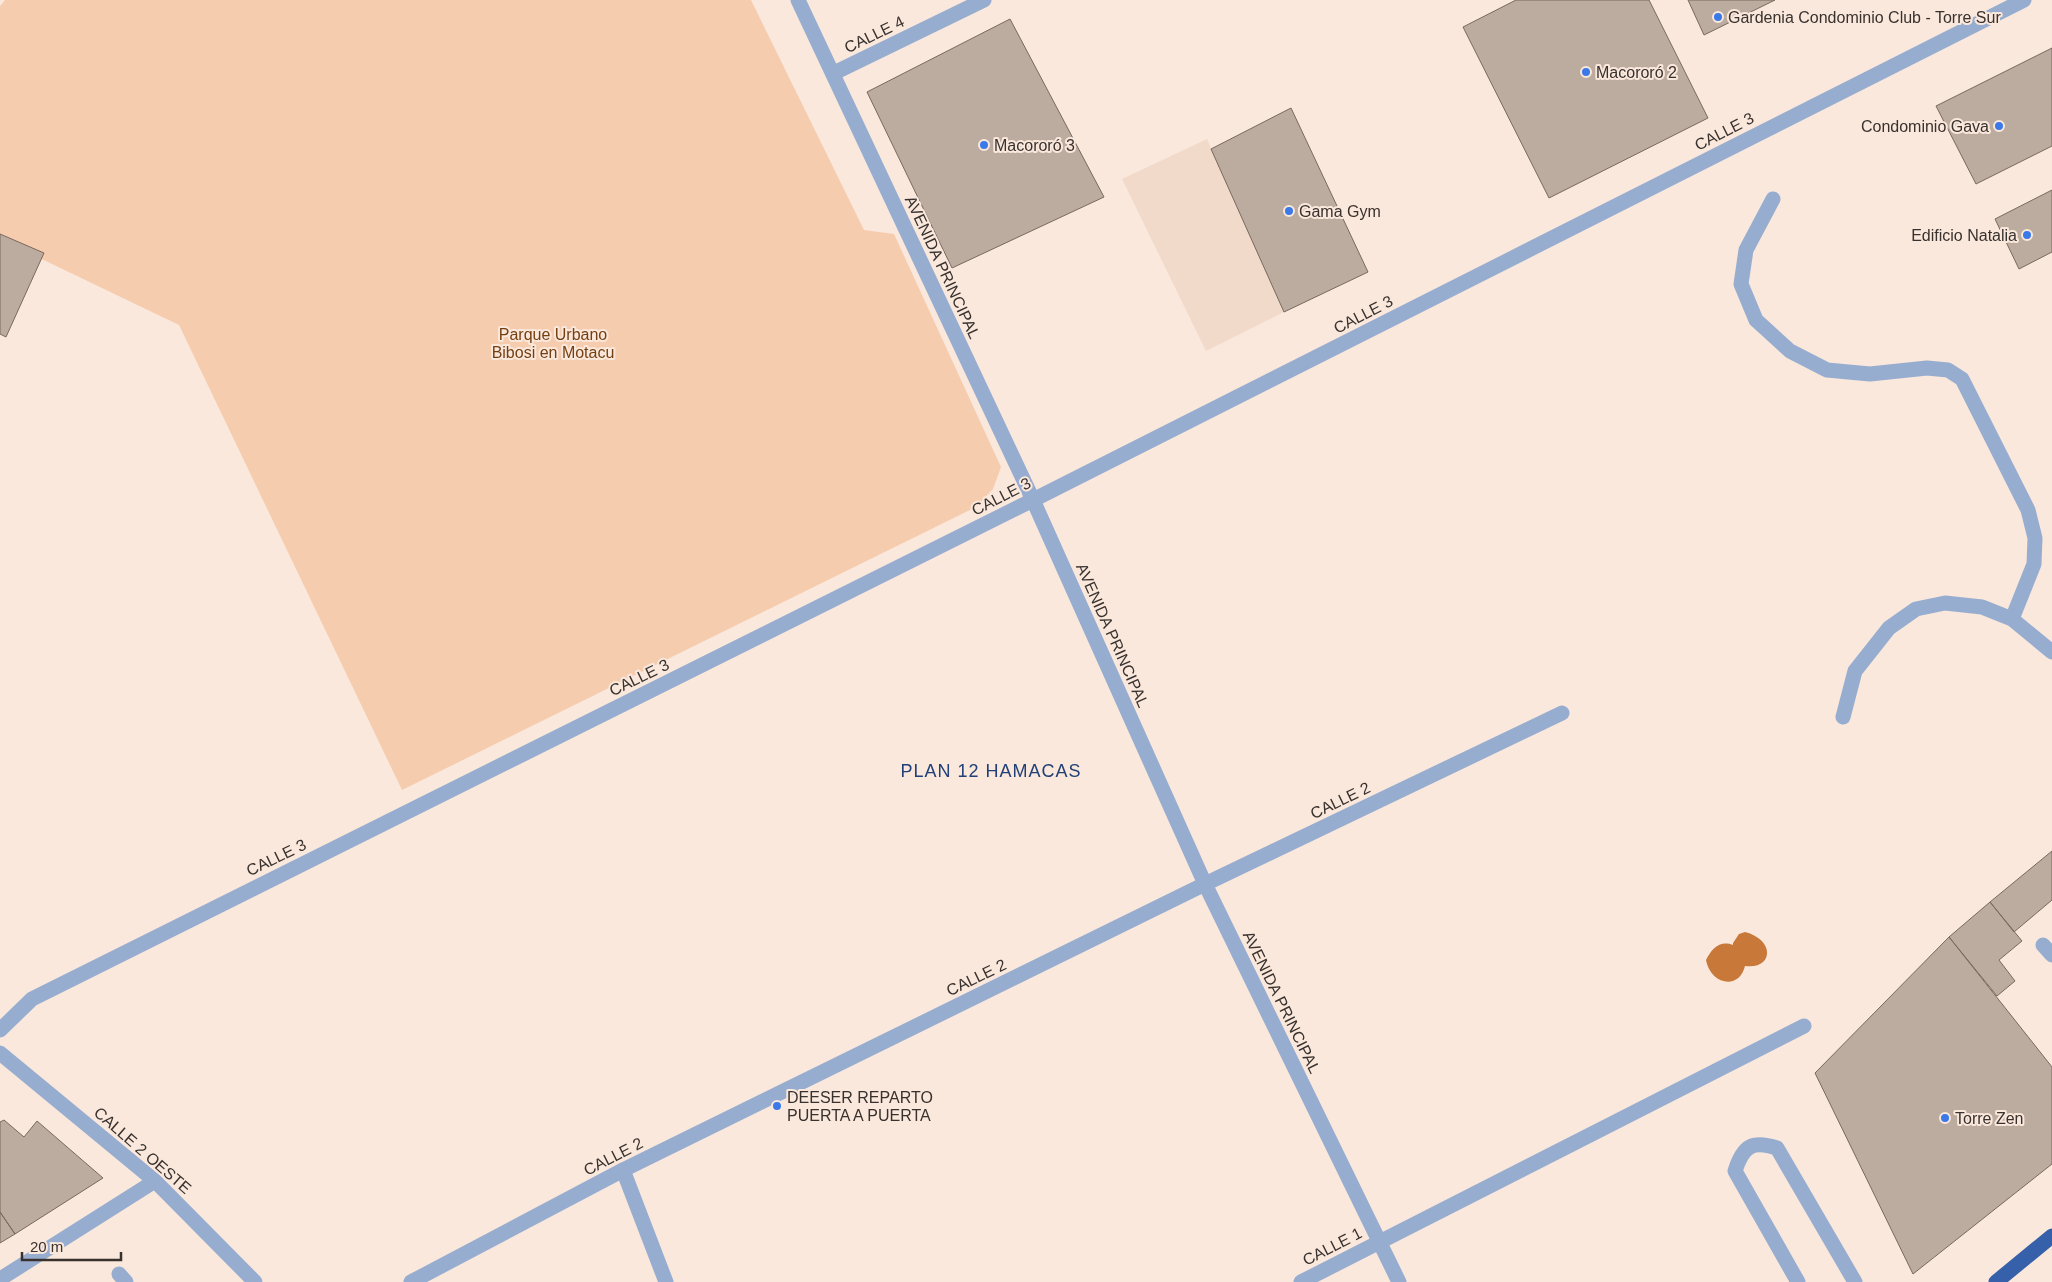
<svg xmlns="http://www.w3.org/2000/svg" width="2052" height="1282" viewBox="0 0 2052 1282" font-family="Helvetica,sans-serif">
<rect width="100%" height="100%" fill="#fae8dc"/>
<!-- built -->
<path fill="#f2daca" d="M1207 139 1284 312 1206 351 1122 179Z"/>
<!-- green -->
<path fill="#f6ccaf" d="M5 0H751L864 230 894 234 1001 467 993 489 976 507 402 790 179 325 0 239V6Z"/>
<!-- water -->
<path fill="#c87839" d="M1745 932C1776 940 1773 970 1745 966 1739 991 1710 984 1706 960 1712 948 1720 940 1733 945V943L1739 934Z"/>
<!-- building -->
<path fill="#bcab9f" stroke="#78695e" d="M1516 0H1649L1708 118 1549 198 1463 27Z
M1688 0H1775L1704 35Z
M1010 19 1104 197 952 268 867 92Z
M2052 48V146L1976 184 1936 106Z
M1291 108 1368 272 1284 312 1211 149Z
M2052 190V252L2019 269 1995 219Z
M0 234 44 253 6 337 0 334Z
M2052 851V900L2014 932 1990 902Z
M1990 902 2022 941 1999 960 2015 981 1997 996 1949 937Z
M1949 937 2052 1067V1164L1913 1274 1815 1073Z
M4 1120 24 1137 37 1121 103 1178 15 1234 0 1212V1122Z
M0 1212 15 1234 0 1243Z"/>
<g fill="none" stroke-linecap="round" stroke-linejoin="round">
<!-- lane -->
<path stroke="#97add0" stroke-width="15" d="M1773 199 1746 250 1741 284 1756 320 1790 351 1827 370 1870 374 1927 368 1948 370 1962 379 2028 510 2035 538 2034 564 2012 619
M1843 717 1855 671 1889 628 1916 609 1945 603 1982 607 2012 619 2052 652
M2043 945 2052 955
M623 1170 666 1282
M119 1274 126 1282
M1798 1282 1735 1171C1743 1146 1752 1140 1777 1148L1855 1282"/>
<!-- street -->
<path stroke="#97add0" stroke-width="15" d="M798 0 1033 500 1205 884 1399 1282
M834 73 984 0
M0 1030 32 999 1033 500 2024 0
M0 1053 155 1181 255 1282
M0 1279 155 1181
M411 1282 623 1170 1205 884 1562 713
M1301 1282 1804 1026"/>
<!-- highway -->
<path stroke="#3661aa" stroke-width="15" d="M1996 1282 2052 1236"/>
</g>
<!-- markers -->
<g fill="#3a79e8" stroke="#fae8dc" stroke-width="2">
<circle cx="1718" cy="17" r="5"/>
<circle cx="1586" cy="72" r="5"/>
<circle cx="1999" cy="126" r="5"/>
<circle cx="984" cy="145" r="5"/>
<circle cx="1289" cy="211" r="5"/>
<circle cx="2027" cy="235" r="5"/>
<circle cx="777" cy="1106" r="5"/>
<circle cx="1945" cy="1118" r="5"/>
</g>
<g text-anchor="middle" stroke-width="4" stroke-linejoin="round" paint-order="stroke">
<!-- poi labels -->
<g font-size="16" fill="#38312d" stroke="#fae8dc" text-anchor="start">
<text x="1728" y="23">Gardenia Condominio Club - Torre Sur</text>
<text x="1596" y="78">Macororó 2</text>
<text x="1989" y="132" text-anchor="end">Condominio Gava</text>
<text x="994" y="151">Macororó 3</text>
<text x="1299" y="217">Gama Gym</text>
<text x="2017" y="241" text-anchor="end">Edificio Natalia</text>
<text x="787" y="1103">DEESER REPARTO<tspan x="787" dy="18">PUERTA A PUERTA</tspan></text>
<text x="1955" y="1124">Torre Zen</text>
</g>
<!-- street labels -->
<g font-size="16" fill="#38312d" stroke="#fae8dc">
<text transform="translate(874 34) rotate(-26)" y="6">CALLE 4</text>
<text transform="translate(1724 131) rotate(-27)" y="6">CALLE 3</text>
<text transform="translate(943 267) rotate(65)" y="6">AVENIDA PRINCIPAL</text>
<text transform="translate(1363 314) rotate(-27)" y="6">CALLE 3</text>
<text transform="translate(1001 496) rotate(-27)" y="6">CALLE 3</text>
<text transform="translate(1113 635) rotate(66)" y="6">AVENIDA PRINCIPAL</text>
<text transform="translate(639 677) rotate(-26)" y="6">CALLE 3</text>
<text transform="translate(1340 800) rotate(-26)" y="6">CALLE 2</text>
<text transform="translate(276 857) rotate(-26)" y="6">CALLE 3</text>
<text transform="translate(976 977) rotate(-26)" y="6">CALLE 2</text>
<text transform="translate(1282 1002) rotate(64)" y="6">AVENIDA PRINCIPAL</text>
<text transform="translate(143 1150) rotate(41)" y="6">CALLE 2 OESTE</text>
<text transform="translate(613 1156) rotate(-27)" y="6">CALLE 2</text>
<text transform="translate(1332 1246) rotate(-27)" y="6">CALLE 1</text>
</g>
<!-- park labels -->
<g font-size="16" fill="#753f11" stroke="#fae8dc">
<text x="553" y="340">Parque Urbano<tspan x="553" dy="18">Bibosi en Motacu</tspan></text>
</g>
<!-- neighbourhood labels -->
<g font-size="18" letter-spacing="1" fill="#214077" stroke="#fae8dc">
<text x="991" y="777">PLAN 12 HAMACAS</text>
</g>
</g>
<!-- scale -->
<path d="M22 1252v8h99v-8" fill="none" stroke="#38312d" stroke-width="2.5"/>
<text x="30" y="1252" font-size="15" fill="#38312d" stroke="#fae8dc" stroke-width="4" paint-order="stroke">20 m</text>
</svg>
